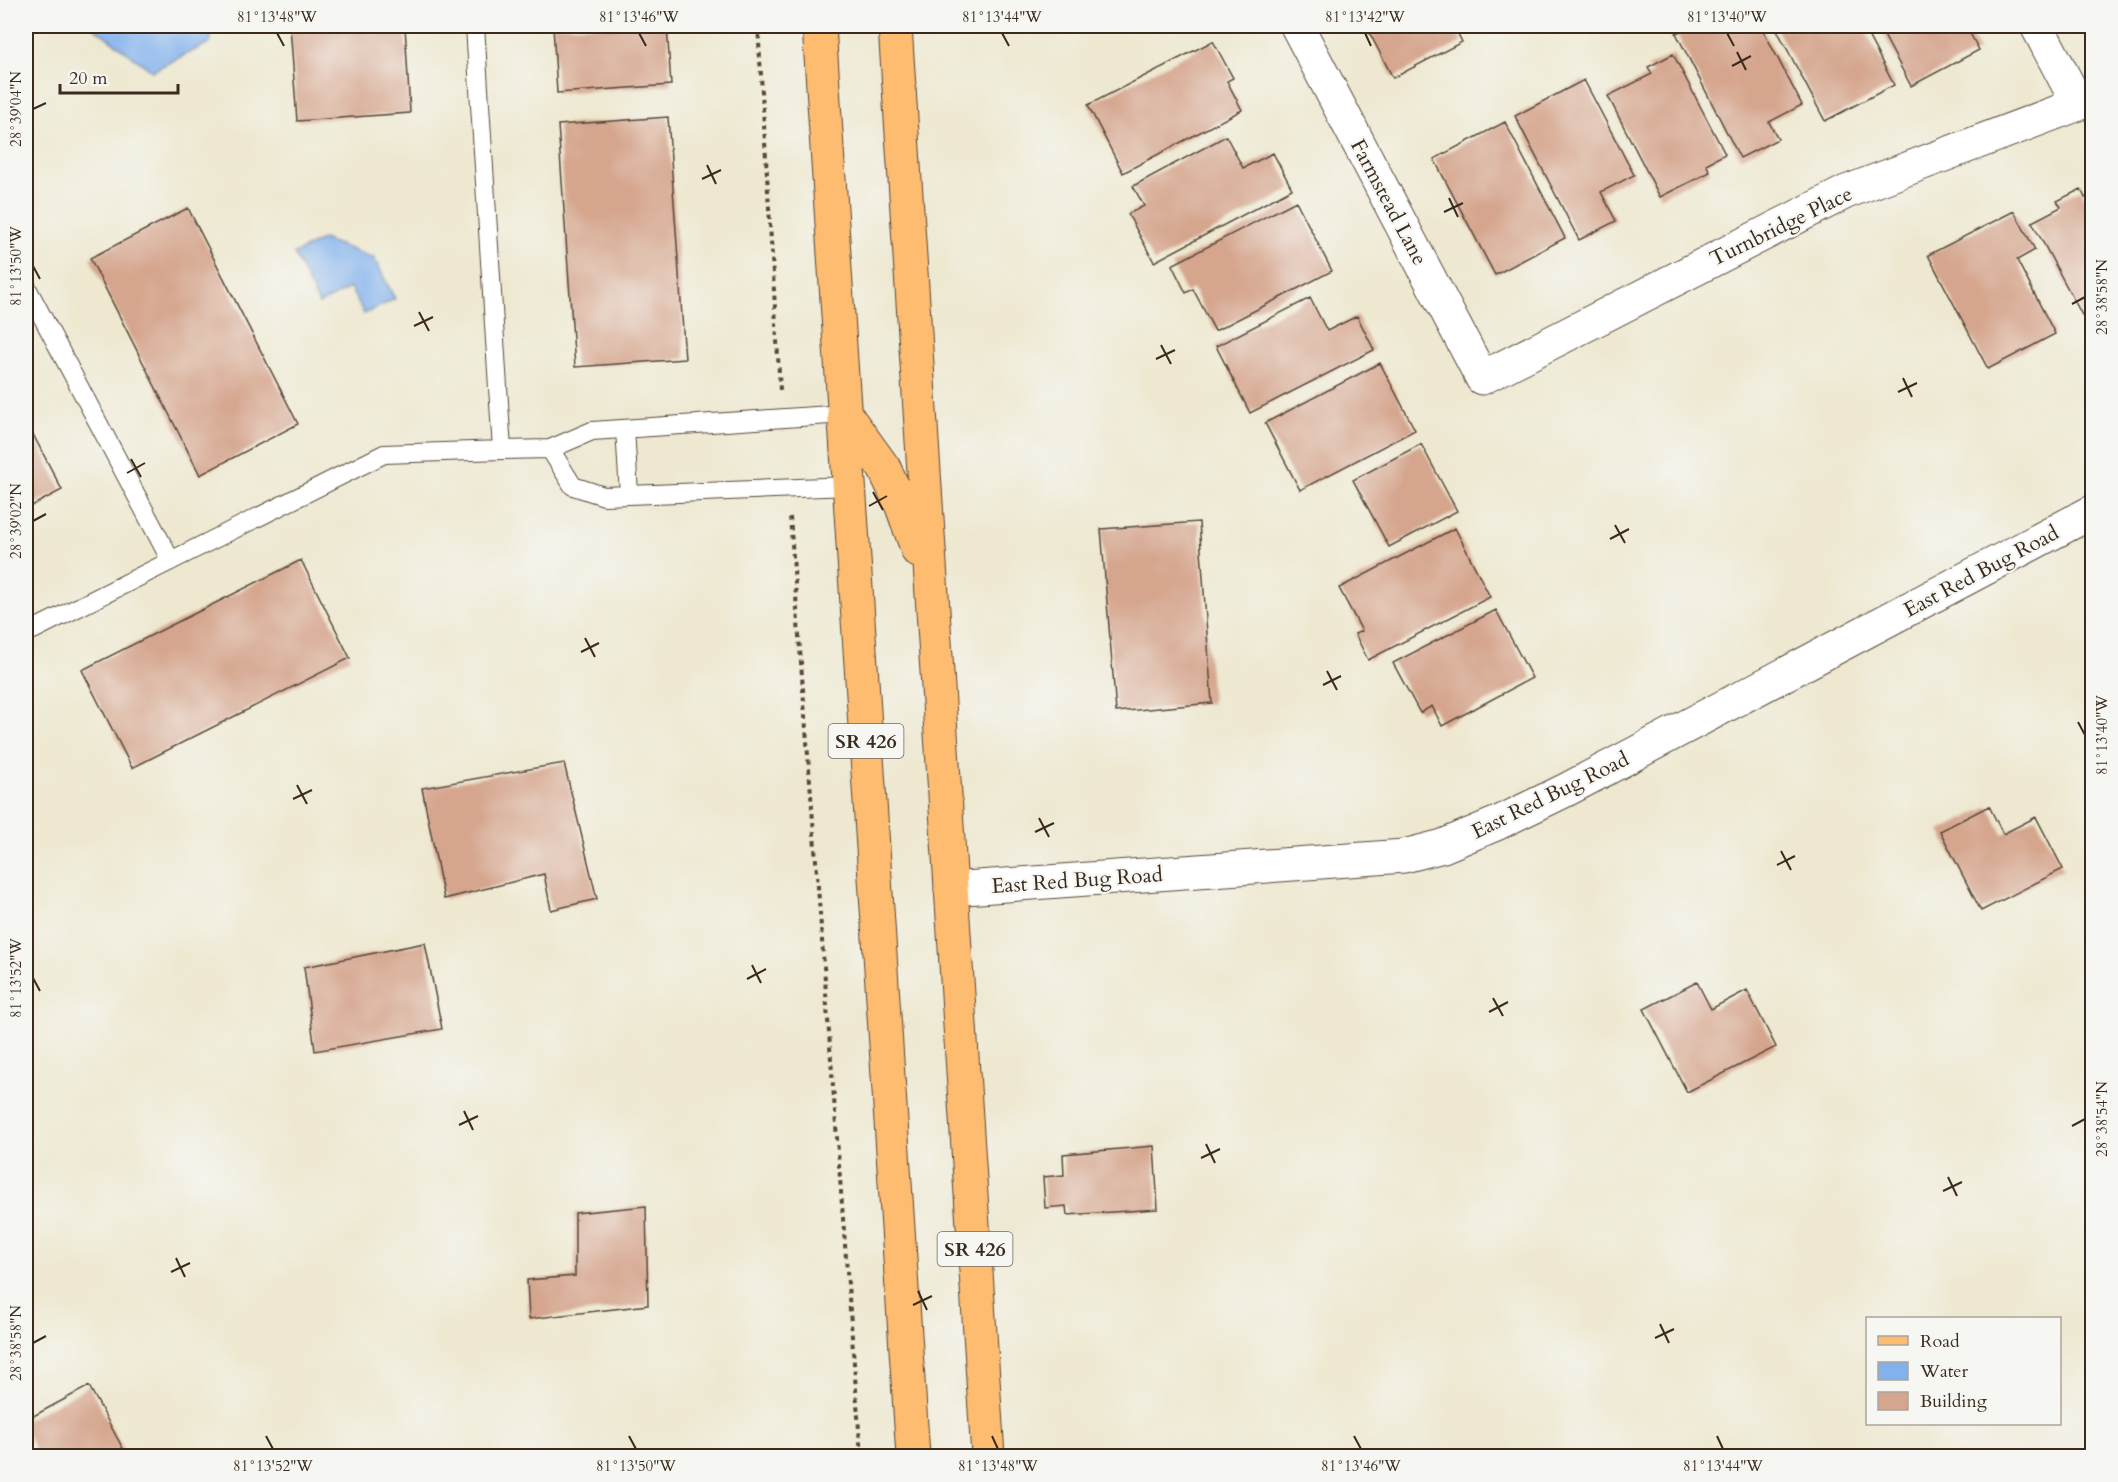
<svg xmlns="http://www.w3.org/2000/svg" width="2118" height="1482" viewBox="0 0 2118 1482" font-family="Cardo,serif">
<rect width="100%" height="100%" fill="#f6f6f2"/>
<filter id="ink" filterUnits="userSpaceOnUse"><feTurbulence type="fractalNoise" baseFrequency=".0167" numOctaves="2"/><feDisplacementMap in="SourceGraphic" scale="12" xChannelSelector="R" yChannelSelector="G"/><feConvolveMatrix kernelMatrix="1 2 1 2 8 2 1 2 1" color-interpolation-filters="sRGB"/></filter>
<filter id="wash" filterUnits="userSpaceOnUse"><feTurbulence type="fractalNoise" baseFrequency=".008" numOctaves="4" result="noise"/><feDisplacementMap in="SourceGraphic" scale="24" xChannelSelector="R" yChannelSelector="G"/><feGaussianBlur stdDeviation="1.35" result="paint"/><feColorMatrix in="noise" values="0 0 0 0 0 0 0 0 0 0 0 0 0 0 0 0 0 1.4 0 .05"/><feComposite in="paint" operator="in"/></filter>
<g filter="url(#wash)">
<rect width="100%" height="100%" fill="#eee8d0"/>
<!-- water -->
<path fill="#82b1ec" stroke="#5e6e85" stroke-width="1.5" d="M92 26H210L211 42 152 71Z
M323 239 374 258 395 299 364 314 350 288 319 304 294 254Z"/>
<g id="blocks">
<!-- building -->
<path fill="#d5a58d" d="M290 26H405L410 113 297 121Z
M553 26H667L671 85 557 93Z
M1366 26H1454L1462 42 1393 78Z
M1691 26H1761L1802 105 1769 122 1778 139 1740 158 1676 33Z
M1775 26H1863L1894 85 1825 121Z
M1879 26H1966L1979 50 1911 86Z
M1213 41 1233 78 1227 81 1242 110 1123 173 1088 105Z
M1673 54 1725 154 1706 164 1710 172 1660 197 1608 96 1652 74 1648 67Z
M1584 80 1634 175 1601 192 1616 221 1579 240 1515 116Z
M668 117 685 359 575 367 558 125Z
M1505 122 1565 238 1495 275 1434 159Z
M1226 136 1243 168 1273 153 1292 189 1154 262 1128 214 1144 206 1133 186Z
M2081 189 2085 198 2092 194V310L2082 315 2032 222 2061 207 2057 201Z
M1296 201 1332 271 1215 331 1193 289 1186 293 1172 265Z
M188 208 298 424 200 475 90 258Z
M2014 211 2035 250 2017 260 2055 334 1988 369 1928 255Z
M1310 298 1327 331 1357 316 1374 350 1250 413 1216 346Z
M1380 363 1415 430 1300 490 1265 423Z
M26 421 62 490 26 509Z
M1421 444 1457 511 1389 547 1353 480Z
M1199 522 1212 703 1116 712 1101 529Z
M1455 528 1490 597 1368 660 1355 634 1362 631 1339 588Z
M301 560 350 658 132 768 82 670Z
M1496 610 1532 678 1442 726 1432 706 1420 713 1393 663Z
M564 763 597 899 551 910 544 874 444 899 422 788Z
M1989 806 2003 834 2036 817 2063 869 1981 911 1940 831Z
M425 943 442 1029 315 1051 304 967Z
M1697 982 1711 1009 1747 990 1776 1047 1687 1092 1644 1009Z
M1154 1146 1158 1209 1067 1215 1066 1206 1045 1208 1043 1177 1064 1175 1063 1154Z
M646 1206 648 1305 529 1319 527 1280 575 1276V1213Z
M89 1386 127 1456H38L26 1431V1420Z"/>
</g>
</g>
<g filter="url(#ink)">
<use href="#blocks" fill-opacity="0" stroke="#564639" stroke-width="1.5"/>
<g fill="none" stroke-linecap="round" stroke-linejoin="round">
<defs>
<path id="service" d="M475 26 502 450 550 449 592 431 845 414
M26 286 171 561
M625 429 629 494
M550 449 573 486 604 496 849 486
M33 630 384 454 502 450"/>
<path id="minor" d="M1297 26 1482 378 1846 192 2092 99
M2037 26 2078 104
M951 889 1404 856 1443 846 1498 823 1566 790 2092 512"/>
<path id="primary" d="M819 26 913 1456
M895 26 988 1456
M845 414 884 468 901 504 918 551"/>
</defs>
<!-- service casing -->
<use href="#service" stroke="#564639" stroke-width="20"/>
<!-- minor casing -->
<use href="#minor" stroke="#564639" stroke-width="35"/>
<!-- primary casing -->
<use href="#primary" stroke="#564639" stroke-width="35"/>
<!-- path -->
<path stroke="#564639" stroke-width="4" stroke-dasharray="4.5 4.5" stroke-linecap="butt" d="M758 26 780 390
M790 517 861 1456"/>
<!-- service -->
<use href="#service" stroke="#fff" stroke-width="18"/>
<!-- minor -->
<use href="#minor" stroke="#fff" stroke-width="33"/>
<!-- primary -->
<use href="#primary" stroke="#fdbc6f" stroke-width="33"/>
</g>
</g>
<!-- ticks -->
<path fill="none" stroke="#3b2a1e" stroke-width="2" d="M277 33 284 46M639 33 646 46M1002 33 1009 46M1365 33 1371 46M1727 33 1734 46M1737 52 1746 70M1732 66 1751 56M33 109 46 103M707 165 716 184M702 179 721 170M1449 198 1458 217M1444 212 1463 203M33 266 40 279M2072 304 2085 297M419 312 429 331M414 326 433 317M1161 345 1171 364M1156 359 1175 350M1903 378 1912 397M1898 392 1917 383M131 459 141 477M127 473 145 463M873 492 883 510M869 506 887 496M33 521 46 514M1615 525 1625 543M1610 539 1629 529M585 638 595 657M581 652 599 643M1327 671 1337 690M1323 685 1341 676M2078 722 2085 735M297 785 307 804M293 799 312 790M1039 818 1049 837M1035 832 1054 823M1781 851 1791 870M1777 865 1795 856M752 965 761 983M33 978 40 991M747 979 766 969M1493 998 1503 1016M1489 1012 1508 1002M464 1111 473 1130M459 1125 478 1116M2072 1126 2085 1119M1206 1144 1215 1163M1201 1158 1220 1149M1948 1177 1957 1196M1943 1191 1962 1182M176 1258 185 1277M171 1272 190 1263M918 1291 927 1310M913 1305 932 1296M1660 1324 1669 1343M1655 1338 1674 1329M33 1343 46 1336M266 1436 273 1449M629 1436 636 1449M992 1436 998 1449M1354 1436 1361 1449M1717 1436 1723 1449"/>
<g text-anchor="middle" stroke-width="4.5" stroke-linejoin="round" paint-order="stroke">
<!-- shield labels -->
<g fill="#f6f6f2" stroke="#73675e" stroke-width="1.5">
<rect x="828.5" y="724" width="75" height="34" rx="4.5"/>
<rect x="937.5" y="1232" width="75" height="34" rx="4.5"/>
</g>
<g font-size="20" font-weight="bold" fill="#3b2a1e">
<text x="866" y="748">SR 426</text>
<text x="975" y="1256">SR 426</text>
</g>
<!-- street labels -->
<g font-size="21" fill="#3b2a1e" stroke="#f6f6f2">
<text transform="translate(1389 202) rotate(62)" y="7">Farmstead Lane</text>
<text transform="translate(1781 226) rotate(-26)" y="7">Turnbridge Place</text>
<text transform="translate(1981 571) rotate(-28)" y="7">East Red Bug Road</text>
<text transform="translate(1550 795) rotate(-26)" y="7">East Red Bug Road</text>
<text transform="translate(1077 880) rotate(-4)" y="7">East Red Bug Road</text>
</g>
</g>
<!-- margin -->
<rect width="2118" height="1482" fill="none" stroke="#f6f6f2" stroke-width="66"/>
<!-- legend -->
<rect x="1866" y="1317" width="195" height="108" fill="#f6f6f2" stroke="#aba49d" stroke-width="1.5"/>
<rect x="1878" y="1336" width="30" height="9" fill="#fdbc6f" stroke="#aba49d" stroke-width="1.5"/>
<text x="1920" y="1347" font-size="18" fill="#3b2a1e">Road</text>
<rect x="1878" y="1362" width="30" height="18" fill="#82b1ec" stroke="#aba49d" stroke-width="1.5"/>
<text x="1920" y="1377" font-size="18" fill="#3b2a1e">Water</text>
<rect x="1878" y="1392" width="30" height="18" fill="#d5a58d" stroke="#aba49d" stroke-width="1.5"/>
<text x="1920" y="1407" font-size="18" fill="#3b2a1e">Building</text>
<!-- scale -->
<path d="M60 84v9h118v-9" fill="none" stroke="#3b2a1e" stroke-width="3"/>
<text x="69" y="84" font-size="18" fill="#3b2a1e" stroke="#f6f6f2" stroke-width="4.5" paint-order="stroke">20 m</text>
<rect x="33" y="33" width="2052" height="1416" fill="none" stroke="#3b2a1e" stroke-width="2"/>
<g font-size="15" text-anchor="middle" fill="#3b2a1e">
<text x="277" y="22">81°13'48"W</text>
<text x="639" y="22">81°13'46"W</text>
<text x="1002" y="22">81°13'44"W</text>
<text x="1365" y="22">81°13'42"W</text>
<text x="1727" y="22">81°13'40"W</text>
<text transform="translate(16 109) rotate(-90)" y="5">28°39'04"N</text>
<text transform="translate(16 266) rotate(-90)" y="5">81°13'50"W</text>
<text transform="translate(2102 297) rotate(-90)" y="5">28°38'58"N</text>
<text transform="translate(16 521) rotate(-90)" y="5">28°39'02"N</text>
<text transform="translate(2102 735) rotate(-90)" y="5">81°13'40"W</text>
<text transform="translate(16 978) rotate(-90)" y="5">81°13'52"W</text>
<text transform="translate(2102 1119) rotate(-90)" y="5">28°38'54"N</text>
<text transform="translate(16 1343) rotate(-90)" y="5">28°38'58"N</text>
<text x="273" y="1471">81°13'52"W</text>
<text x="636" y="1471">81°13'50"W</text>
<text x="998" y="1471">81°13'48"W</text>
<text x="1361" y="1471">81°13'46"W</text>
<text x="1723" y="1471">81°13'44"W</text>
</g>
</svg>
